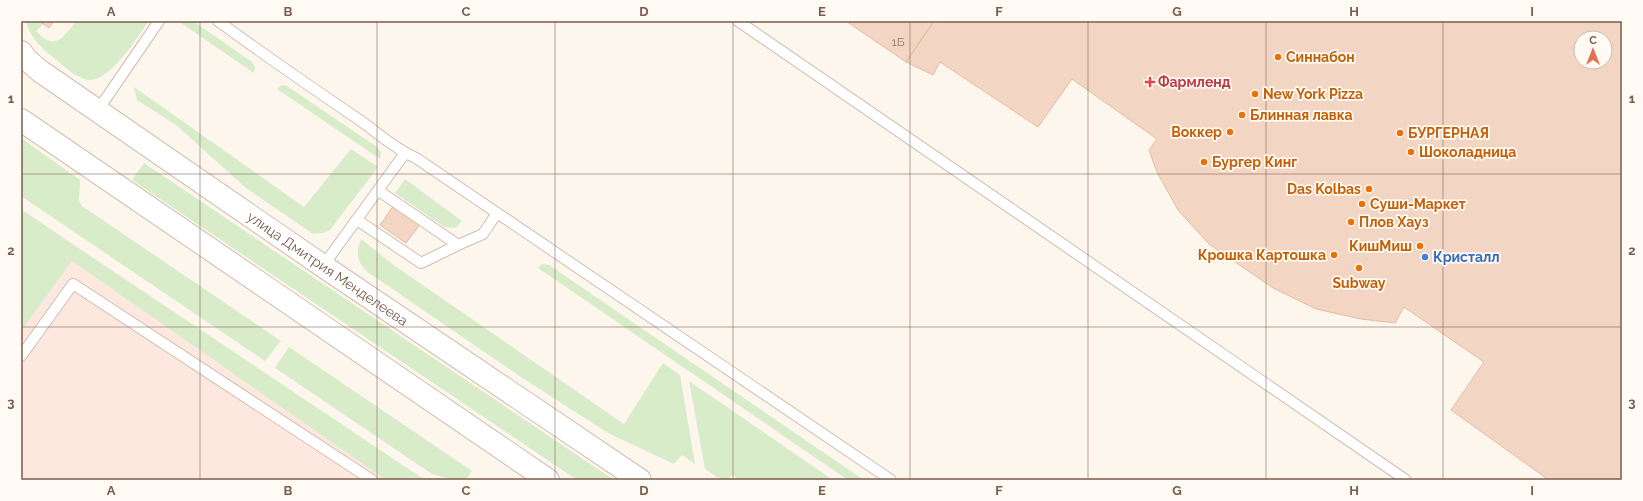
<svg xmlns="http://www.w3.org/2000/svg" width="1643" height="501" viewBox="0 0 1643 501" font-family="Raleway,sans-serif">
<rect width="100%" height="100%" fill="#fdf6ec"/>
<!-- commercial -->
<path fill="#fde8e0" d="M64 242 418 480H21V303Z"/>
<!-- green -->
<path fill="#d8ecc9" d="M26 21H39L43 24 36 31C55 51 62 39 76 21H149C137 37 111 81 89 80 79 79 65 68 58 61 44 50 30 39 26 21Z
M178 21H193L252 62 255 67 254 73Z
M282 85 287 86 377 147 381 153 380 159 277 89Z
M134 87 304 207 351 149 378 167 330 230 323 233 313 234 246 188 176 125 137 100Z
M21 138 80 180 79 200 82 206 281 341 265 361 21 196Z
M144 163 614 480H577L132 180Z
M405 179 462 221 456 228 444 227 395 193Z
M21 209 65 239 425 480H386L72 261 21 331Z
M361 239 395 266 624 424 663 363 680 375 695 464 682 455 674 464 608 433 521 377 369 273C357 263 355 254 361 239Z
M542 264 549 265 864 480H848L538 268Z
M289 347 472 471 466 480H453L432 474 275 368Z
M689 381 833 480H739L732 475 728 480H721L705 469Z"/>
<!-- building -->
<path fill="#f3d5c3" stroke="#e6bba3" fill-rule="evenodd" d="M39 21H54L49 28Z
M846 21H934L906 62Z
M934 21H1622V480H1549L1451 410 1484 362 1404 307 1395 323 1361 319 1316 309 1273 288 1209 244 1178 210 1157 172 1149 150 1157 139 1072 79 1038 127 940 62 933 75 906 62ZM1581 38H1605V62H1581Z
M394 205 421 223 406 243 380 225Z"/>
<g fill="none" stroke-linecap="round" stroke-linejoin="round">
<defs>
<path id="service" d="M218 21C264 55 311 87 358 119 377 132 395 149 416 158L891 480
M738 21 1406 480
M98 110 159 21
M379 191 458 245 483 234 497 213
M357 220 421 263 458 245
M323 266 405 153
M21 356 73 284 372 480"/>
<g id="tertiary">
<path id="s1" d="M21 52 26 59 40 71 323 266 640 480"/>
<path d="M21 120 548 480"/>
</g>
</defs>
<!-- service casing -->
<use href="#service" stroke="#d1beb0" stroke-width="12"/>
<!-- tertiary casing -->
<use href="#tertiary" stroke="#d1beb0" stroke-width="24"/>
<!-- service -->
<use href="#service" stroke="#fff" stroke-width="10"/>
<!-- tertiary -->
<use href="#tertiary" stroke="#fff" stroke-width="22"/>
</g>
<!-- grid -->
<path fill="none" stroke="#7a5c4d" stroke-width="1" stroke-opacity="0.55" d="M200 21V480M377 21V480M555 21V480M733 21V480M910 21V480M1088 21V480M1266 21V480M1443 21V480M21 174H1622M21 327H1622"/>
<!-- markers -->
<g fill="#e8710a" stroke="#fffaf3" stroke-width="1.5">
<circle cx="1278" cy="57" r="4"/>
<circle cx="1255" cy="94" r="4"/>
<circle cx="1242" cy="115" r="4"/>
<circle cx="1230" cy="132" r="4"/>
<circle cx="1400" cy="133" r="4"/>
<circle cx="1411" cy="152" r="4"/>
<circle cx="1204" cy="162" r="4"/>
<circle cx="1369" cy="189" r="4"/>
<circle cx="1362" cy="204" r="4"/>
<circle cx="1351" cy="222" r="4"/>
<circle cx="1420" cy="246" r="4"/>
<circle cx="1334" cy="255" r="4"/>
<circle cx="1359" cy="268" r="4"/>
</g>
<path fill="#e0444e" stroke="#fffaf3" stroke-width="1.5" d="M1148 76h4v4h4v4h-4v4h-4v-4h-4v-4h4z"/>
<circle fill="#3f7fe0" stroke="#fffaf3" stroke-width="1.5" cx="1425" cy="257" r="4"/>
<g text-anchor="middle" stroke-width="3.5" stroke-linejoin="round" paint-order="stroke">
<!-- number labels -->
<g font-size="12" fill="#987a6a">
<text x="898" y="46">1Б</text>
</g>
<!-- food labels -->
<g font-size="14" font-weight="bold" fill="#c56008" stroke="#fffaf3" text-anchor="start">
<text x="1286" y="62">Синнабон</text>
<text x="1263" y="99">New York Pizza</text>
<text x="1250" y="120">Блинная лавка</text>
<text x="1222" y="137" text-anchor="end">Воккер</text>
<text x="1408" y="138">БУРГЕРНАЯ</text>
<text x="1419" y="157">Шоколадница</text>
<text x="1212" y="167">Бургер Кинг</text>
<text x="1361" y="194" text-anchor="end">Das Kolbas</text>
<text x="1370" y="209">Суши-Маркет</text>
<text x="1359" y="227">Плов Хауз</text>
<text x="1412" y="251" text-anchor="end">КишМиш</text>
<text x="1326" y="260" text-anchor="end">Крошка Картошка</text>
<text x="1359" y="288" text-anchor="middle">Subway</text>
</g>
<!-- health labels -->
<g font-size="14" font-weight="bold" fill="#be3a42" stroke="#fffaf3" text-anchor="start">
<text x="1158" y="87">Фармленд</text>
</g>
<!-- shop labels -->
<g font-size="14" font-weight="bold" fill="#366cbe" stroke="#fffaf3" text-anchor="start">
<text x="1433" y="262">Кристалл</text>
</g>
<!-- street labels -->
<g font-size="14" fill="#7a5c4d" stroke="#fffaf3">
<text dy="5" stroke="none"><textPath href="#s1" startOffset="376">улица Дмитрия Менделеева</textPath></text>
</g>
</g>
<!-- border -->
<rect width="1643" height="501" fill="none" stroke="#fffaf3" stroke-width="44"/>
<!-- north arrow -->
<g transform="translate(1593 50)"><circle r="19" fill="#fffaf3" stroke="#cabbb1"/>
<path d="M0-3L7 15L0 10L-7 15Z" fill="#e76f51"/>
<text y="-6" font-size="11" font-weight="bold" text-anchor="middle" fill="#7a5c4d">С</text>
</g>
<rect x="22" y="22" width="1599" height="457" fill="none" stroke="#7a5c4d" stroke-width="1.5"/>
<g font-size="13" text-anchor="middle" font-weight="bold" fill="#7a5c4d">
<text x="111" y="16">A</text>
<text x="288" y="16">B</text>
<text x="466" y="16">C</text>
<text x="644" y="16">D</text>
<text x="822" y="16">E</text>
<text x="999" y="16">F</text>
<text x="1177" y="16">G</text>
<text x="1354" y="16">H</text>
<text x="1532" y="16">I</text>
<text x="11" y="103">1</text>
<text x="1632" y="103">1</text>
<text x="11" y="255">2</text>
<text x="1632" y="255">2</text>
<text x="11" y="407">3</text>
<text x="1632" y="407">3</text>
<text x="111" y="495">A</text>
<text x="288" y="495">B</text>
<text x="466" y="495">C</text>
<text x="644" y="495">D</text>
<text x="822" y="495">E</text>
<text x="999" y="495">F</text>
<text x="1177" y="495">G</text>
<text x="1354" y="495">H</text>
<text x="1532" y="495">I</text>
</g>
</svg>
